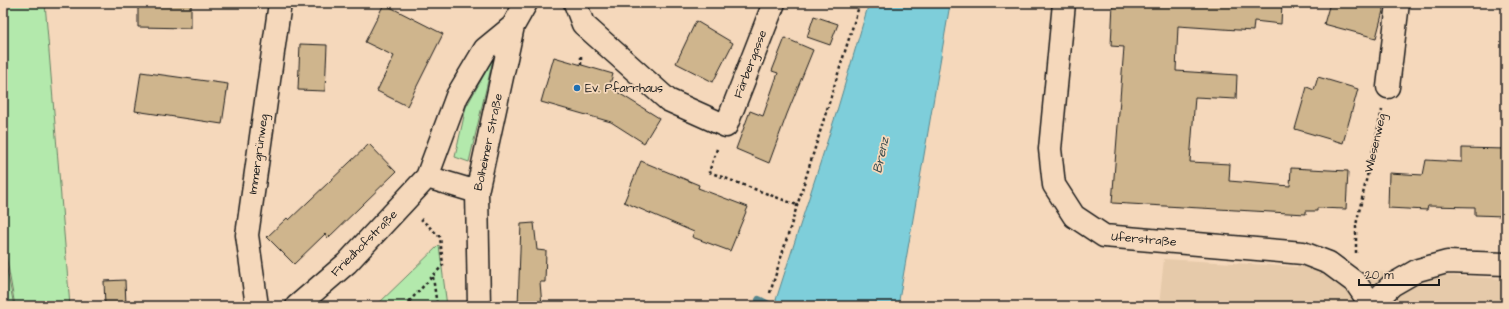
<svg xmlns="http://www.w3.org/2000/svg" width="1509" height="309" viewBox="0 0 1509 309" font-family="'Architects Daughter',sans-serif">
<rect width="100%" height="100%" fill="#f5d8bb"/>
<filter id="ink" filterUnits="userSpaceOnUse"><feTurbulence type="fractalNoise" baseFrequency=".025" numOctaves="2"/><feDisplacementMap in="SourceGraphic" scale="8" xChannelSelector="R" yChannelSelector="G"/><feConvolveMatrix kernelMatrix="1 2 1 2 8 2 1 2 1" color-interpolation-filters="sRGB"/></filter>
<g filter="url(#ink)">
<!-- built -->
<path fill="#e6caaa" d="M1164 259 1506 279V306H1159Z"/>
<!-- green -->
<path fill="#b3e9ac" stroke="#688264" d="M4 3H45L70 306H15L3 237Z
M493 59 469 162 455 157 466 107Z
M439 245 447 306H376Z
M3 249 14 306H3Z"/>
<!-- water -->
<path fill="#7eceda" stroke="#57878e" d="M869 3H953L949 10 898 306H774L836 114Z"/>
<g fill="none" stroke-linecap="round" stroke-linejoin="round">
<!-- stream -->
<path stroke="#57878e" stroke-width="8" d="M759 300 771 306"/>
</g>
<!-- building -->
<path fill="#cfb58d" stroke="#1c1c1c" d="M138 3H191V28L138 27Z
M1113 3H1282L1281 24 1254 21 1253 31 1178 26 1176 71 1237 75 1236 99 1195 97 1190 162 1230 164 1229 181 1290 186 1291 168 1348 171 1346 209 1317 208V211H1306V214L1112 203 1124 47 1111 46Z
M1330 3H1385L1376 38 1324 24Z
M384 4 443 34 407 106 377 91 394 56 365 42Z
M814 16 838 24 830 45 807 37Z
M696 21 733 43 713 82 676 63Z
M785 38 813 50 787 114 769 163 736 149 750 111 763 116 778 73 772 71Z
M300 44 327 45 325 91 298 90Z
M554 57 613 74 609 87 659 118 644 143 611 122 541 102Z
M141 72 228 84 222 124 135 111Z
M1318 77 1358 89 1343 143 1295 129 1307 87 1314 90Z
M369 144 396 172 328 238 325 234 294 264 267 237 287 218 289 220Z
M1462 148 1506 149 1504 216 1475 215V207L1428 206 1427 210 1388 208 1389 173 1423 175 1426 160 1462 162Z
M641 161 699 185 698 188 748 207 730 251 692 237 694 232 624 202Z
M534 223 537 250 546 251 545 282H540L542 306H518L521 224Z
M125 280 126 306H105L104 281Z"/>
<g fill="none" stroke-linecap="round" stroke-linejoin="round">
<defs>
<path id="minor" d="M575 3 583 24 668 100 726 126 774 3
M1064 3 1050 149 1054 185 1074 216 1104 236 1303 253 1329 263 1356 283 1371 305
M1388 87 1398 3
M427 177 477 192
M257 306 247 235 280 3
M297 306 347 263 427 177 457 96 485 49 513 26
M479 306 477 192 513 26 526 3
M1370 306 1392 285 1418 270 1447 262 1506 264"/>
</defs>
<!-- minor casing -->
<use href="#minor" stroke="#1c1c1c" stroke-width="25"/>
<!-- path -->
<path stroke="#1c1c1c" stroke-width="2.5" stroke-dasharray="3 3" stroke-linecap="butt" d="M581 56V65
M717 149 709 172 797 205
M1356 253V225L1382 110
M433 277 437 306
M770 293 860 3
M405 306 443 265 440 237 421 219"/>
<!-- minor -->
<use href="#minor" stroke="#f5d8bb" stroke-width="22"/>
</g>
</g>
<!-- markers -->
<circle fill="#1f6fb2" stroke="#f5d8bb" stroke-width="1.5" cx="577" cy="88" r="4"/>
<g text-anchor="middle" stroke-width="3.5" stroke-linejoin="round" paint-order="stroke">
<!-- street labels -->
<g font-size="12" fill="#1c1c1c" stroke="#f5d8bb">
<text transform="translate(750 64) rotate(-69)" y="4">Färbergasse</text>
<text transform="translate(488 142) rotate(-78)" y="4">Bolheimer Straße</text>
<text transform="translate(1375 143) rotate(-77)" y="4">Wiesenweg</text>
<text transform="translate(258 154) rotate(-82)" y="4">Immergrünweg</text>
<text transform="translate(1144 239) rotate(5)" y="4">Uferstraße</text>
<text transform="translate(364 243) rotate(-45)" y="4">Friedhofstraße</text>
</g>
<!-- poi labels -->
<g font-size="12" fill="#1c1c1c" stroke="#f5d8bb" text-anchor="start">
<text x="585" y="92">Ev. Pfarrhaus</text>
</g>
<!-- water labels -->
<g font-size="13" font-style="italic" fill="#34484c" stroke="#f5d8bb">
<text transform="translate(880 155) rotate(-78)" y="5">Brenz</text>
</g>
</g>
<!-- margin -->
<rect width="1509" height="309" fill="none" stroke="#f5d8bb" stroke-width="16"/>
<rect x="8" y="8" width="1493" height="293" fill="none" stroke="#1c1c1c" stroke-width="1.5" filter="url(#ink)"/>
<!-- scale -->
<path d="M1359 279v6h80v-6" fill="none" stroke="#1c1c1c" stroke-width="2"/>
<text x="1365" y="279" font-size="12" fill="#1c1c1c" stroke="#f5d8bb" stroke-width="3" paint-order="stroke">20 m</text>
</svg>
